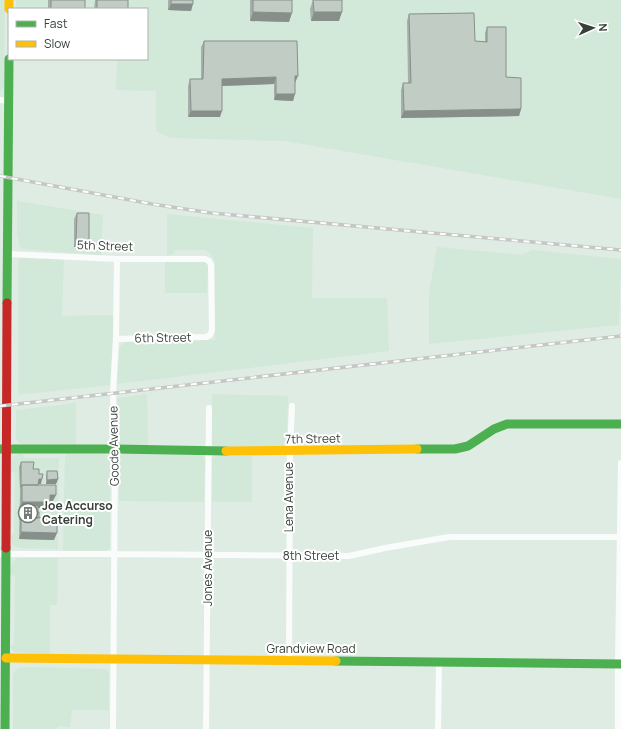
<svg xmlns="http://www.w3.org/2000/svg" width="621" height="729" viewBox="0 0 621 729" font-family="Manrope,sans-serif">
<rect width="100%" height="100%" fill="#dfece3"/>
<!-- built -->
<path fill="#d2e8d9" d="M0 0H5L4 86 0 92Z
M16 0H621V199L285 141 170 138 156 131V91L116 90 117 59H147V9H16Z
M17 201 103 215 101 255 72 253 23 249 20 248 17 234Z
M167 214 313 228 312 298H387L389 351 117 384 119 350 120 346 126 342 134 340H215V261L210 253 205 250H175L174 253 167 256Z
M437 247 522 255 532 250 621 259 619 325 429 344V294Z
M20 258 64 259 62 316 114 315 110 385 18 395V262Z
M165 261H205L208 264V266L207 293H165Z
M147 394 148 446H121L117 443V398Z
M212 394 288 396 287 443 284 447H215L212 445Z
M76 403V445L23 444 18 442 16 438V410Z
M22 453 25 458H59L58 549 19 548 13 545 10 540 11 536 14 533 15 473 11 472 10 468 12 459 16 455Z
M67 454H105L109 456 110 462V548L106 551H63L65 457Z
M127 454 200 455 204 457 205 461 204 502 119 501V459L121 455Z
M216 456H252V502H212V458Z
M21 558H58L57 605H50V654L15 652 11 649 10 646 14 644 15 576 11 575 10 570 12 563 16 559Z
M21 667 107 669 109 672V710H72L70 727 58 726 57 729H13V675L16 670Z"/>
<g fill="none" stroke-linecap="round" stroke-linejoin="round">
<!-- street -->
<path stroke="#fafcfb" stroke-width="6" d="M0 100 9 101
M7 254 117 259H205L209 261 211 265 212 330 210 335 206 337 116 339
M0 554H113L349 556 385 548 449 537H621
M289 660 290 451 292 406
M113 729 115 449 113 393 116 339 117 259
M206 729 209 408
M438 729 439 662
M618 729V664L621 463"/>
<!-- fast -->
<path stroke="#4caf50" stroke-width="9" d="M7 303 9 59
M1 449H115L226 451
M417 449H455L468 446 494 429 507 424H621
M336 661 621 664
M5 729 6 548"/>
<!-- slow -->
<path stroke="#ffc107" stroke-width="9" d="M9 0V9
M226 451 417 449
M6 658 336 661"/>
<!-- jam -->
<path stroke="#c62828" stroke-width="9" d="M6 548 7 303"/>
<defs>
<path id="rail" d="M0 176 152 204 211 213 621 250
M0 406 621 336"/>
</defs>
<!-- rail casing -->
<use href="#rail" stroke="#c5c7c5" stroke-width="3.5"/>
<!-- rail -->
<use href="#rail" stroke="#fff" stroke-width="2" stroke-dasharray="6" stroke-linecap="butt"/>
</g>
<!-- wall -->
<path fill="#a6afa9" d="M48 0H85V9H48Z
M95 0H128V9H94Z
M168 0H193L191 11 168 10Z
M250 0H292L289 22 250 21Z
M313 0 339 21H311L310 9Z
M409 14 475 41 485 42V33L487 27 506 77 521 109 519 116 401 118V90L403 83H408L407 21Z
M204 41 295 83 293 101 274 100V84L222 86 220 117H188V86L190 79H201V47Z
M77 213 86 247H74V219Z
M21 462 33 469 39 474 41 484H38V485L53 501H50L48 508H38V512L39 518 54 540 19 539 20 492 19 467Z
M47 471 58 479 56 484H46V476Z"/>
<!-- shaded-wall -->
<path fill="#878f8a" d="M171 4H193L191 11 168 10Z
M253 12 292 13 289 22 250 21Z
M314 12H342L339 21H311Z
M295 76H298L295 83Z
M276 77 274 84 220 86 222 79Z
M276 94H295L293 101 274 100Z
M521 109 519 116 401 118 404 111Z
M191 111H222L220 117H188Z
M76 240H89L86 247H74Z
M39 479H42L41 484H37Z
M58 479 56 484H46L47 480Z
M50 495H56L53 501H48Z
M22 502H50L48 508H20Z
M21 532 57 533 54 540 19 539Z"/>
<!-- building -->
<path fill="#c1ccc5" stroke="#878f8a" d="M51 0H85V9H51Z
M97 0H128V9H97Z
M171 0H193V4H171Z
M253 0H292V13L253 12Z
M313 0H342V12H314Z
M474 13 475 41 487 42V27H506V77L521 78V109L404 111 403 83H411L409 14Z
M204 41H297L298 76H295V94H276V77L222 79V111H191L190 79H203Z
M77 213H89V240H76Z
M21 462H34L33 469H39V474H43L42 479H39L38 485H22L21 487Z
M47 471H57L58 479 47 480Z
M22 485H56V495H50V502H22Z
M20 506H38V512L20 513V515Z
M39 512V518H21L20 520V513Z
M57 517V533L21 532V518Z"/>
<!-- icons -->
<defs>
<symbol id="building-ring" viewBox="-11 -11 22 22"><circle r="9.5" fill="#fff" stroke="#717c74" stroke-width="1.5"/><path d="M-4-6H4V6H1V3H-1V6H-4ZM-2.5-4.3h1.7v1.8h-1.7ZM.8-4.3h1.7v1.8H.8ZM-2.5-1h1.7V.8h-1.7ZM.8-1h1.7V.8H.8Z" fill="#717c74"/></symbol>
</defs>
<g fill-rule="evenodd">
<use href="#building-ring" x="17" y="502" width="22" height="22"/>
</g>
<g text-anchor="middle" stroke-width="4" stroke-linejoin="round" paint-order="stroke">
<!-- street labels -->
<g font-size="12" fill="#364039" stroke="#fff">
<text transform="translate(105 246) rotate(2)" y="4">5th Street</text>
<text transform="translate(163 338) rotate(-1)" y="4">6th Street</text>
<text transform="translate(313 439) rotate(-1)" y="4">7th Street</text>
<text transform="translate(114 446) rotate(-91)" y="4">Goode Avenue</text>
<text transform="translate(289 497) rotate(-90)" y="4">Lena Avenue</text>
<text x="311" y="560">8th Street</text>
<text transform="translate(208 568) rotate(-90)" y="4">Jones Avenue</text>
<text x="311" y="653">Grandview Road</text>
</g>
<!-- poi labels -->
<g font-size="12" font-weight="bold" fill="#364039" stroke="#fff" text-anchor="start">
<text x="42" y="510">Joe Accurso<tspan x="42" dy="14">Catering</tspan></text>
</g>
</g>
<!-- legend -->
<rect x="8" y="8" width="140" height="52" fill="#ffffff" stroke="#afb3b0"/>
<rect x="16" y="21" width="20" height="6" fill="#4caf50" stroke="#afb3b0"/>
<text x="44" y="28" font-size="12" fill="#364039">Fast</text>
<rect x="16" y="41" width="20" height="6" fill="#ffc107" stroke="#afb3b0"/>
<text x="44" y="48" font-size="12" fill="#364039">Slow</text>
<!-- north arrow -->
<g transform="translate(593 28) rotate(87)" stroke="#ffffff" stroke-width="3" paint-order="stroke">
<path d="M0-3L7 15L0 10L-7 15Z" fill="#364039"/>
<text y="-6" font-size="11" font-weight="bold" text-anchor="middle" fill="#364039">N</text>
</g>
</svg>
